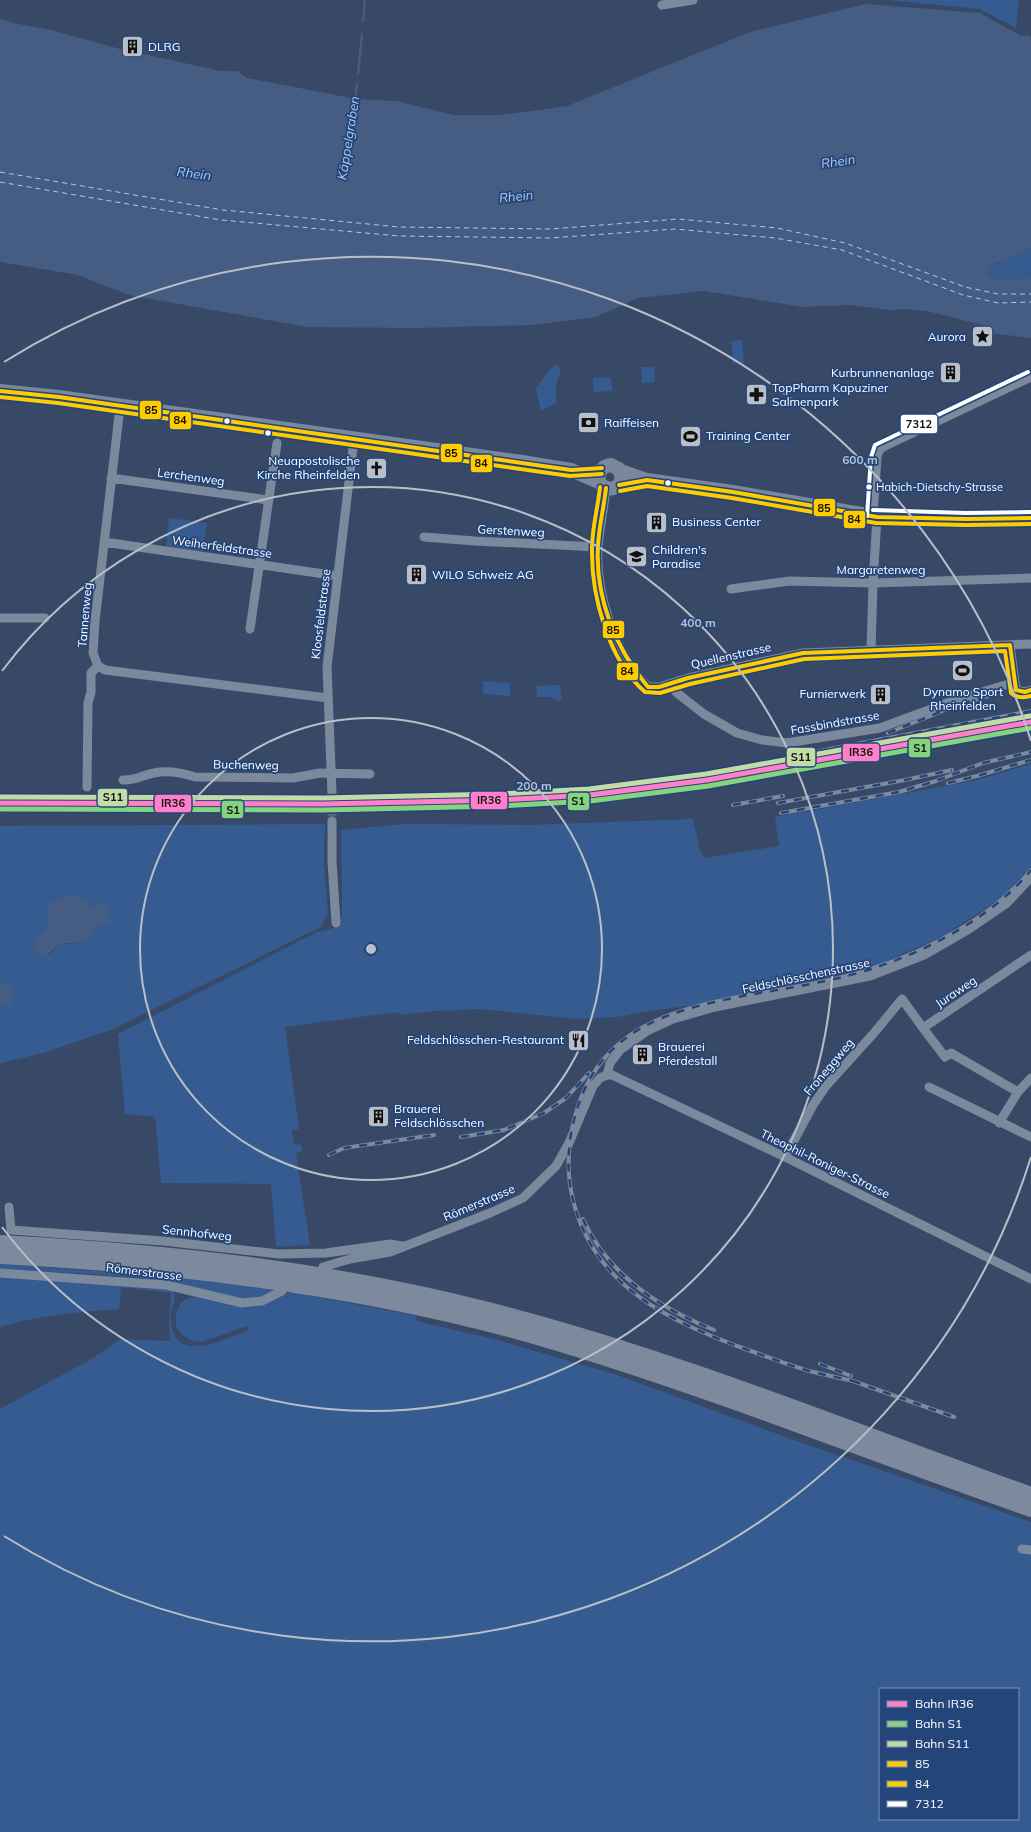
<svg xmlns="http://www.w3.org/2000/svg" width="1031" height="1832" viewBox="0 0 1031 1832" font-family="Mulish,sans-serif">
<rect width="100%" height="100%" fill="#374966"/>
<!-- green -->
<path fill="#365b91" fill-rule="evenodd" d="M886 0H1019L1016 28 980 9Z
M1031 248V278L997 279 988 274 987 267C1002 261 1018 258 1031 248Z
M742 340 744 363H733L731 341Z
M554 365H557L561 370 556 385V403L541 411 536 388Z
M641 367H654L655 382 642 383Z
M611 377 612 391 594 392 593 378Z
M169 518 207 523 202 551 166 546Z
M483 681 510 683V696L483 694Z
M560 685 562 700 558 701 551 697H537L536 686Z
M1031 764V867L1004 896 943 936 873 967 813 981 729 997 708 1003 651 1011 617 1017 576 1019 481 1009 436 1011 401 1015 397 1012 285 1027 299 1129 292 1130 294 1145 301 1144 303 1151 296 1153 310 1245 276 1247 271 1184 161 1183 155 1117 125 1114 118 1034 317 932 338 927 342 913 341 830 404 824 530 825 693 819 700 851 705 858 779 846 775 817 973 781Z
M325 824 324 865 328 912 321 927 111 1030 43 1053 0 1063V1005L4 1006 2 984H0V826ZM56 898 92 906 101 904 109 923 98 927 88 939 81 940 73 944H61L50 954 34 942C49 932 49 925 48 908Z
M0 1264 153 1275 274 1289C268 1294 261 1298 252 1299 219 1300 187 1284 154 1280 103 1273 51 1272 0 1269Z
M0 1276 121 1284 172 1290C178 1297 172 1306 171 1314 170 1320 172 1326 173 1332 183 1361 230 1337 248 1330L247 1326 201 1342 190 1340 180 1333 176 1326V1315L180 1304 187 1298 196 1297 233 1306 251 1307 265 1304 291 1292 417 1316 416 1321 498 1340 617 1375 791 1439 1031 1522V1832H0V1409L88 1361 121 1339 170 1341 169 1322 171 1293 121 1287 119 1309C79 1312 39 1315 0 1327ZM880 1689H1018V1819H880Z"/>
<!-- water -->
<path fill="#455d83" d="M866 4 980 13 1021 36 1030 35 1031 40V248C1018 258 1002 260 987 267L988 274 997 279 1031 278V338L990 333 982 325 927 311 904 309 889 310 849 305 803 307 704 291 638 298 596 317 533 325 416 328 307 327 129 295 78 275 0 262V18L13 23 51 30 120 49 221 71H238L247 78 284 85 356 99 396 101 454 115H502L567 106 750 32Z
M68 895 83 899 92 906 101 904 107 907 110 914 109 923 98 927 87 942 81 940C73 945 70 942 63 944 53 947 49 957 37 955L33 946C35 938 44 935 48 927 49 923 47 919 47 914 47 903 58 896 68 895Z
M0 984 7 985 12 988 14 998 9 1005H0Z"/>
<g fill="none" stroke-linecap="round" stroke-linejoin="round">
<!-- stream -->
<path stroke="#455d83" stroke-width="2.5" d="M363 21 365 0
M358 74 362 34
M355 102 357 84"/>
<!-- ferry -->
<path stroke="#b0c9ed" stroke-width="1" stroke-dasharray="5 4" stroke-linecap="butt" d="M0 172 223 210 399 227 551 229 678 219 777 228 845 243 965 287 998 294H1031
M0 182 221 220 399 236 550 238 675 229 775 238 842 250 963 295 998 303 1031 302"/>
<!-- minor-tunnel -->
<path stroke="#55647d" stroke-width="9" stroke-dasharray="9 4.5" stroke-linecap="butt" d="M332 794V821"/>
<!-- minor -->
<path stroke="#7b899d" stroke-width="9" d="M662 5 693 0
M120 407 95 621 93 653 98 666 105 670 328 698
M111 478 268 500
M606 488C604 507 600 527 598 546 595 593 615 653 648 687H659L688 678 803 653 1031 644
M873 516 877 457 879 450 885 446 1031 377
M424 537 475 541 598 547
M104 542 338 576
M731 589 790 581 873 583 1031 578
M0 618H45
M250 629 277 443
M1010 645 1016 690 1025 692 1031 690
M871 650 873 583 877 517
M670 684 677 693 704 714 737 733 762 740 787 743 880 728 953 701 1015 682
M123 780C135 781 143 775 154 773 167 770 183 773 195 777L293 778 320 773 370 774
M87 787 88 703 91 692V673L98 666
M332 794 327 667 354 439
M332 821V861L336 923
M923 1028 945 1057 951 1053 1018 1092
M607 1075 610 1063 620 1050 647 1031 673 1019 715 1007 870 976 924 955 969 929 1007 903 1031 877
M607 1075H612L785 1157 1031 1279
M929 1087 1031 1137
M999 1123 1018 1092 1031 1078
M785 1157 813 1105 826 1086 874 1033 902 999 923 1028 1031 955
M9 1207 11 1230 163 1241 279 1254 326 1253 390 1244 402 1246
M323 1267 350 1259 390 1252 490 1213 523 1198 556 1166 569 1143 593 1086 600 1078 607 1075
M0 1273 166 1285 242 1303 262 1301 282 1291
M1022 1549 1031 1550"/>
<!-- primary -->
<path stroke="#7a879c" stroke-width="14" d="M0 391 59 397 522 462 571 470 599 482
M621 471 647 480 733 492 873 516 966 519 1031 518
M619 485 622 478 619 469 611 465C597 466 593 485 608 488 613 490 615 487 619 485 626 481 638 481 645 480"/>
<!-- motorway -->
<path stroke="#7d8a9d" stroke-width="16" d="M0 1243C165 1252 328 1269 488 1310 673 1357 852 1431 1031 1495
M0 1256C172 1265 342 1285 509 1329 597 1353 683 1383 769 1414 856 1446 943 1478 1031 1509"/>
<defs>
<path id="rail" d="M888 733 955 706 1001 692
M819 751 1031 711
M948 783 977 776 1031 760
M778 803 905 780 952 770
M733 805 783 796
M781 813 899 792 936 781 983 763 1031 752
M461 1137 504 1130 544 1113 566 1098 589 1073
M329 1155 344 1148 434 1135
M583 1219C608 1275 659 1308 714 1330
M820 1364 851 1376
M853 1381 954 1417
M857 1382C841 1378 825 1375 809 1371 788 1365 768 1357 748 1350 671 1322 594 1287 573 1200 565 1167 568 1135 579 1103 606 1027 672 1010 743 996 787 988 832 982 874 968 929 950 994 916 1031 870"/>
</defs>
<!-- rail casing -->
<use href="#rail" stroke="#7d8a9d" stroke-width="4"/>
<!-- rail -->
<use href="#rail" stroke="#23457a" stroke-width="2.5" stroke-dasharray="8" stroke-linecap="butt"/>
<defs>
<path id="bus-1" d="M0 391 59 397 571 470 602 468
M619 485 647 480 733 492 877 517 966 519 1031 518
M606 488C604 507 599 526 598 546 595 597 615 648 648 687H659L688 678 803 653 1010 645
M1010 645 1016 690 1025 692 1031 690"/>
<path id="bus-2" d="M0 397 58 403 570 476 602 474
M600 487C598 507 592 528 592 548 591 595 608 660 645 692L660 693 690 684 804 659 1005 651 1011 693C1016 698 1025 698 1031 696
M620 491 647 486 732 498 876 523 966 525 1031 524"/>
<path id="bus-3" d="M873 510 966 513 1031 512
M867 516 871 457 875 445 1028 372"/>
</defs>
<!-- bus-1 casing -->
<use href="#bus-1" stroke="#23457a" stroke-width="7"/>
<!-- bus-2 casing -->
<use href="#bus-2" stroke="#23457a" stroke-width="7"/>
<!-- bus-3 casing -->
<use href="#bus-3" stroke="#23457a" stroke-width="7"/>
<!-- bus-1 -->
<use href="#bus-1" stroke="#fc0" stroke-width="4"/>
<!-- bus-2 -->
<use href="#bus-2" stroke="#fc0" stroke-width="4"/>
<!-- bus-3 -->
<use href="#bus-3" stroke="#fff" stroke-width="4"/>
<defs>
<path id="rail-1" d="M0 803 323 804 501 800 590 795 707 780 1031 722"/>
<path id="rail-2" d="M0 809 323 810 501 806 590 801 708 786 1031 728"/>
<path id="rail-3" d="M0 797 323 798 501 794 589 789 706 774 1030 716"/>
</defs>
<!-- rail-1 casing -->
<use href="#rail-1" stroke="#23457a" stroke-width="8"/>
<!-- rail-2 casing -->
<use href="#rail-2" stroke="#23457a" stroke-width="8"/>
<!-- rail-3 casing -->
<use href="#rail-3" stroke="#23457a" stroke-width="8"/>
<!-- rail-1 -->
<use href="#rail-1" stroke="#ff80c8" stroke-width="5"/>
<!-- rail-2 -->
<use href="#rail-2" stroke="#86d37f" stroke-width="5"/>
<!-- rail-3 -->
<use href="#rail-3" stroke="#c3dca5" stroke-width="5"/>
</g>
<!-- distance rings -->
<g fill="none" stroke="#b9bfc9" stroke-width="2">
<circle cx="371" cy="949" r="231"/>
<path d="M2 671A462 462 0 1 1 2 1227"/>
<path d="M1031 1157A692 692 0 0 1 4 1536M4 362A692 692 0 0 1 1031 741"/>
</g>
<!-- icons -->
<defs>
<symbol id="building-square" viewBox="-11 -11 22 22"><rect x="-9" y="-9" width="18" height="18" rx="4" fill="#b9bfc9" stroke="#23457a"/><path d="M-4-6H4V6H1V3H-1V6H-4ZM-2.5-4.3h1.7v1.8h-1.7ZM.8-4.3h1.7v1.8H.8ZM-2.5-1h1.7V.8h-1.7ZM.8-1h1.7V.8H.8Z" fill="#111"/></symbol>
<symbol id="sight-square" viewBox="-11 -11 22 22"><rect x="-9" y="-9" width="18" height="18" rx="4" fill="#b9bfc9" stroke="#23457a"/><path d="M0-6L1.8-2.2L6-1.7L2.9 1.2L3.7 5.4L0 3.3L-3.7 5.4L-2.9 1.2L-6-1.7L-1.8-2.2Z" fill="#111"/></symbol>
<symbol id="pharmacy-square" viewBox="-11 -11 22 22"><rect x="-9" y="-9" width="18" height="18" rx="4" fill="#b9bfc9" stroke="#23457a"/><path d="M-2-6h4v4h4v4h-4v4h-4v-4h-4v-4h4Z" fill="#111"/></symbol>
<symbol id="bank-square" viewBox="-11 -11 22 22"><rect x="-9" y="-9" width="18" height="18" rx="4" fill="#b9bfc9" stroke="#23457a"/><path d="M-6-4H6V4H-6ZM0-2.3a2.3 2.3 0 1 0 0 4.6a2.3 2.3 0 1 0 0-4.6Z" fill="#111"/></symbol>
<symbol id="stadium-square" viewBox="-11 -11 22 22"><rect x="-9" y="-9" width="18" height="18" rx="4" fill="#b9bfc9" stroke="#23457a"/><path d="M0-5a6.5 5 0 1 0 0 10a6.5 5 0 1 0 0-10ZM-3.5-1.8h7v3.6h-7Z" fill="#111"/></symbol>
<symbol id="church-square" viewBox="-11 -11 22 22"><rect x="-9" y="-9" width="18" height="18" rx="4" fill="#b9bfc9" stroke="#23457a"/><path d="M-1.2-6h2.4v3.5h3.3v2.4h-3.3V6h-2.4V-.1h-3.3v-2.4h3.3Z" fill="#111"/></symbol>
<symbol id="school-square" viewBox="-11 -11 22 22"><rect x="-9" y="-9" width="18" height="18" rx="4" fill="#b9bfc9" stroke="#23457a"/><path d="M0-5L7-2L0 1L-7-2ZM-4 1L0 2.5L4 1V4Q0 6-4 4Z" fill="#111"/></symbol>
<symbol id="restaurant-square" viewBox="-11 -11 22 22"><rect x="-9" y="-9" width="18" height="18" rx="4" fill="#b9bfc9" stroke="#23457a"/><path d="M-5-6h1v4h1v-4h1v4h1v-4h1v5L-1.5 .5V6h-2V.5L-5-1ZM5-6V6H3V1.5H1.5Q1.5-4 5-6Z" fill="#111"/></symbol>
</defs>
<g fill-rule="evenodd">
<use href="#building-square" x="120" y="34" width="25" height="25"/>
<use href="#sight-square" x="970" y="324" width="25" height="25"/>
<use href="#building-square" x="938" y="360" width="25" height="25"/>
<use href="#pharmacy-square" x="744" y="382" width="25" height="25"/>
<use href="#bank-square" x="576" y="410" width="25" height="25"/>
<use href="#stadium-square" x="678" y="424" width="25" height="25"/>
<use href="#church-square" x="364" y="456" width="25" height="25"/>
<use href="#building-square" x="644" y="510" width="25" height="25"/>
<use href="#school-square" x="624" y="544" width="25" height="25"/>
<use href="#building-square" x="404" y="562" width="25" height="25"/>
<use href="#stadium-square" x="950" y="658" width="25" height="25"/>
<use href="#building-square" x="868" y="682" width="25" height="25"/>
<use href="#restaurant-square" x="566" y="1028" width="25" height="25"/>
<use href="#building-square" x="630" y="1042" width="25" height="25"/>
<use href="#building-square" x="366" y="1104" width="25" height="25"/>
</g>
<!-- markers -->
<g fill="#fff" stroke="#23457a" stroke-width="1.5">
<circle cx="227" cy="421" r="3.5"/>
<circle cx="268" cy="433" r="3.5"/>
<circle cx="668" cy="483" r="3.5"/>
<circle cx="869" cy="487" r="3.5"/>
</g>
<g text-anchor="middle" stroke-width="3.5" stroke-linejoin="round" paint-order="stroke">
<!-- bus labels -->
<g font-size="11" fill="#fff" stroke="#23457a" text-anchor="start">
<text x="876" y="491">Habich-Dietschy-Strasse</text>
</g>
<!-- poi labels -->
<g font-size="12" fill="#fff" stroke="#23457a" text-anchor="start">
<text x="148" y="51">DLRG</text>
<text x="966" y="341" text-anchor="end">Aurora</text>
<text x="934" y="377" text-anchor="end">Kurbrunnenanlage</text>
<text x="772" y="392">TopPharm Kapuziner<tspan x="772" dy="14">Salmenpark</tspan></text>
<text x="604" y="427">Raiffeisen</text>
<text x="706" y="440">Training Center</text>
<text x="360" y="465" text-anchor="end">Neuapostolische<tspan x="360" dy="14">Kirche Rheinfelden</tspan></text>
<text x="672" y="526">Business Center</text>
<text x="652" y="554">Children's<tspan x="652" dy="14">Paradise</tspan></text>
<text x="432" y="579">WILO Schweiz AG</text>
<text x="963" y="696" text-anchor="middle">Dynamo Sport<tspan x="963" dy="14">Rheinfelden</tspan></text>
<text x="866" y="698" text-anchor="end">Furnierwerk</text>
<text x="564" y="1044" text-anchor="end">Feldschlösschen-Restaurant</text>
<text x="658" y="1051">Brauerei<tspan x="658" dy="14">Pferdestall</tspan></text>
<text x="394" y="1113">Brauerei<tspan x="394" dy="14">Feldschlösschen</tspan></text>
</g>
<!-- street labels -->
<g font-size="12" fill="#fff" stroke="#23457a">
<text transform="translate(191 477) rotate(8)" y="4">Lerchenweg</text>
<text transform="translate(511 531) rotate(3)" y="4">Gerstenweg</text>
<text transform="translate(222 547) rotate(8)" y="4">Weiherfeldstrasse</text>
<text x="881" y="574">Margaretenweg</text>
<text transform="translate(321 614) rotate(-83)" y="4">Kloosfeldstrasse</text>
<text transform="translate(85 615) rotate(-85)" y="4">Tannenweg</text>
<text transform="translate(731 656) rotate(-13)" y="4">Quellenstrasse</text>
<text transform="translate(835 723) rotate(-10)" y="4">Fassbindstrasse</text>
<text transform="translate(246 765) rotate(1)" y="4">Buchenweg</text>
<text transform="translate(806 976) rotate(-12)" y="4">Feldschlösschenstrasse</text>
<text transform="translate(956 992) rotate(-34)" y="4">Juraweg</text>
<text transform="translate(829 1067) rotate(-50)" y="4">Froneggweg</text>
<text transform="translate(825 1164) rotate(26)" y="4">Theophil-Roniger-Strasse</text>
<text transform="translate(479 1203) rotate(-23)" y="4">Römerstrasse</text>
<text transform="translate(197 1233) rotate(6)" y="4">Sennhofweg</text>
<text transform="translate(144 1272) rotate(7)" y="4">Römerstrasse</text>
</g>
<!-- water labels -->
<g font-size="13" font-style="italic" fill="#b0c9ed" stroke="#23457a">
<text transform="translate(348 138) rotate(-81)" y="5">Käppelgraben</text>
<text transform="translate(838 161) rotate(-8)" y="5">Rhein</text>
<text transform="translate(194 173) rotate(7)" y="5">Rhein</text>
<text transform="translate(516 196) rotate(-6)" y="5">Rhein</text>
</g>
</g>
<circle cx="371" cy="949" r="6" fill="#b9bfc9" stroke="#23457a" stroke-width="2"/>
<g font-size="12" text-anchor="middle" font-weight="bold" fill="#b9bfc9" stroke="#23457a" stroke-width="3.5" stroke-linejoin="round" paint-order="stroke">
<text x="860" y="464">600 m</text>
<text x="698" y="627">400 m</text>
<text x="534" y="790">200 m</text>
</g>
<g stroke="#23457a" stroke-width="1.5">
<rect x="139" y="400" width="23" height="20" rx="4" fill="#fc0"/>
<rect x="169" y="411" width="23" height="19" rx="4" fill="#fc0"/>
<rect x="900" y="414" width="38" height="20" rx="4" fill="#fff"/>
<rect x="440" y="443" width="23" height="20" rx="4" fill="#fc0"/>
<rect x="470" y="454" width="23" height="19" rx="4" fill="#fc0"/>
<rect x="813" y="498" width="23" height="19" rx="4" fill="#fc0"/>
<rect x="843" y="510" width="23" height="19" rx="4" fill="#fc0"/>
<rect x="602" y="620" width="23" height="19" rx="4" fill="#fc0"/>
<rect x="616" y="662" width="23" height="19" rx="4" fill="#fc0"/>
<rect x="908" y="738" width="23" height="20" rx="4" fill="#86d37f"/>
<rect x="842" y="743" width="38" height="19" rx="4" fill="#ff80c8"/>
<rect x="786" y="747" width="30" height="20" rx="4" fill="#c3dca5"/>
<rect x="97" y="788" width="31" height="19" rx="4" fill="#c3dca5"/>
<rect x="470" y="791" width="38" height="19" rx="4" fill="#ff80c8"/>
<rect x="567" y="792" width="23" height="19" rx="4" fill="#86d37f"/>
<rect x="154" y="794" width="38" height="19" rx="4" fill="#ff80c8"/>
<rect x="221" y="800" width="23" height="19" rx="4" fill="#86d37f"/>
</g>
<g font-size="11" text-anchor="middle" font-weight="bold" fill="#111">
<text x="151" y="414">85</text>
<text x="180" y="424">84</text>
<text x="919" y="428">7312</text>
<text x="451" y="457">85</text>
<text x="481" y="467">84</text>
<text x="824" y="512">85</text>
<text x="854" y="523">84</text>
<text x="613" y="634">85</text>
<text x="627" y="675">84</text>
<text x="920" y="752">S1</text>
<text x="861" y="756">IR36</text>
<text x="801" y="761">S11</text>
<text x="113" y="801">S11</text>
<text x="489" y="804">IR36</text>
<text x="578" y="805">S1</text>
<text x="173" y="807">IR36</text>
<text x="233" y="814">S1</text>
</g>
<!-- legend -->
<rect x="879" y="1688" width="140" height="132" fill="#23457a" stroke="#7b8faf"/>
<rect x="887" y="1701" width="20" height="6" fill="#ff80c8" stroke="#7b8faf"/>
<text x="915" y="1708" font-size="12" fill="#ffffff">Bahn IR36</text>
<rect x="887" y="1721" width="20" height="6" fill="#86d37f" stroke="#7b8faf"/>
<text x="915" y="1728" font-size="12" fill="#ffffff">Bahn S1</text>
<rect x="887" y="1741" width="20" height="6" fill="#c3dca5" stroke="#7b8faf"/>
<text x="915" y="1748" font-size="12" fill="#ffffff">Bahn S11</text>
<rect x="887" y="1761" width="20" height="6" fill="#ffcc00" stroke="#7b8faf"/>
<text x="915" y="1768" font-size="12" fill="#ffffff">85</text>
<rect x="887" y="1781" width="20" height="6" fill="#ffcc00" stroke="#7b8faf"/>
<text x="915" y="1788" font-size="12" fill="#ffffff">84</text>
<rect x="887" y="1801" width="20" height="6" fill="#ffffff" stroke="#7b8faf"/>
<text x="915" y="1808" font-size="12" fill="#ffffff">7312</text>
</svg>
